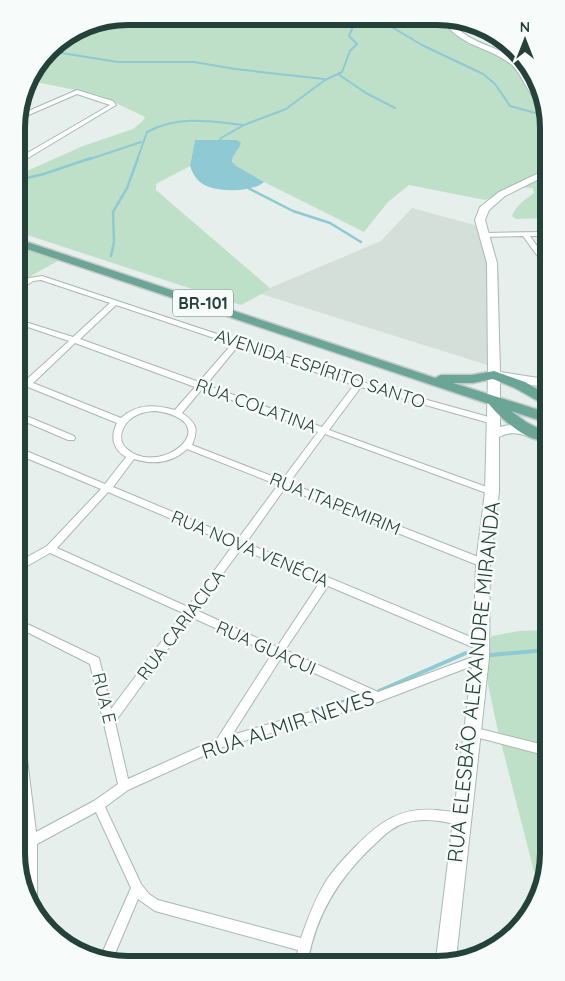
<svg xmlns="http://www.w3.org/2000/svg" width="565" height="981" viewBox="0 0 565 981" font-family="Quicksand,sans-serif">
<rect width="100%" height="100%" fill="#e6efeb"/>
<!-- built -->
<path fill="#d4dfda" d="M412 208 482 227 495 254 499 275 500 369 258 293 381 241Z"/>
<!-- green -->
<path fill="#bfe0c8" d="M128 16 459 18 450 23 454 30 489 45 509 57 518 55 543 92 544 218 516 219 512 216C515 206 526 199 534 193L533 188 517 187 485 200 409 185 388 202 364 232 264 182 235 165 232 160C233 153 239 150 240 143L237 140H195L190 166 156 184V190L271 289 241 305 18 232V175L83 146 133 129 143 121 145 117 99 95 27 80 54 44 86 25Z
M18 244 61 259 29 277 18 286Z
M547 630 548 861 538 887 497 727 482 655 492 636 519 631Z"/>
<!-- water -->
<path fill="#8ec9d4" d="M195 140H237L241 143C239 150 233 153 232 161L235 165 264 182C252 193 212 193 200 182 195 178 192 172 190 166Z"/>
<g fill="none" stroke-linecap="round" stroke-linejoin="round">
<!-- stream-far2 -->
<path stroke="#8ec9d4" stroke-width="2" d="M367 18 390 26 422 45 483 74 495 84 510 106 543 115
M49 51 118 62H194L235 69 324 79
M338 74 366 93 395 108
M219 142 221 138 244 125 286 109 325 80 342 72 350 51 357 44 349 36 357 18
M87 160 141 142
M137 160 147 132C178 115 210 121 243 125"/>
<!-- stream-far1 -->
<path stroke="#8ec9d4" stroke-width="2.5" d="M18 180 44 174 91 158
M248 188 293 211 330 223 361 242
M538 220H544
M111 256 114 242 113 212 127 188 138 158"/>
<!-- stream -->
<path stroke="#8ec9d4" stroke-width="4" d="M490 655 547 650
M379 691 466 653
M316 710 360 697"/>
<defs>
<path id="street" d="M77 90 113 101 116 105 18 164 17 159 110 105 77 94 17 120V116Z
M544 232V236H530L544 256V263L542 262 523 236 485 237 482 235 485 233Z
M42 276 362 382 496 419 497 421 493 424 361 387 329 430 495 490 496 492 495 494H489L325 434 289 483 486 560 488 563 486 566H480L285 488 246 543 485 643 486 646 485 649 481 650 477 649 328 586 285 650 378 692 481 654 485 655 486 658 485 661 378 702 223 747 128 790 105 807 141 884 149 894 158 900 301 938C308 918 316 896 328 878 336 867 346 856 356 846 380 822 400 807 436 810 446 811 457 812 466 816L468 820 466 824 462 826C444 821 423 817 405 823 394 826 384 835 376 843 341 875 316 913 308 961H296L298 950 155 911 138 899 111 963 100 958 131 888 96 812 37 844V903L35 907 25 893V851L22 852V840L25 838 22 812 21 754 25 755 27 759 36 832 94 801 118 784 90 664 21 629V621L99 658 111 709 183 613 50 553 20 570V561L47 546 101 489 19 455V448L105 484 126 457C113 449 110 437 117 423L28 387 19 394V387L22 384 19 383V377L26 380 69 341 19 324V320L73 337 110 303 41 280 33 281 18 291V285L29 278ZM116 305 232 344 199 382 80 339ZM75 343 195 387 175 410C155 405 138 403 121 418L33 383ZM238 346 354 385 322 427 206 385ZM202 389 318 432 282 480 192 445C199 428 196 423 182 413ZM156 411C162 412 169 413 175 416 215 434 156 475 127 449 114 438 125 420 137 415 143 412 150 411 156 411ZM187 449 278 485 238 539 113 487 134 459C153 465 172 463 187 449ZM108 492 233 545 188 607 57 548ZM241 549 320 582 277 647 196 610ZM191 617 272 654 217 739 128 779 115 722ZM281 658 365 696 232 735Z
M19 413 74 436 75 438 74 440H68L19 419Z
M472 727 548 746V756L468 735 467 732 468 729Z"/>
<path id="secondary" d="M442 18H450C464 43 493 44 515 59 523 66 529 74 534 83 539 91 543 96 543 105 530 100 523 75 512 65 488 45 459 48 442 18Z
M543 171V177L505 196 489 210 485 220 497 263 500 372 545 379V387L500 380V427C515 422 530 427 545 432V441C530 438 515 428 499 437V492L490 563 489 658 456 959H436L473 658 476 563 485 492 488 375 487 263 475 220 480 207 499 192Z"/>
<path id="primary" d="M18 239 435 378 441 375H472L494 371 525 382 545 394V405L515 388 493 379 472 383H453L545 412V422L511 411 526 422 545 432V440C528 443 499 417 489 404L18 246Z"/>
</defs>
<!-- street casing -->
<use href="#street" stroke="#a8b8b2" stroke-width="2"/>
<!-- secondary casing -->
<use href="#secondary" stroke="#a4bbb3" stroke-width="2"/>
<!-- primary casing -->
<use href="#primary" stroke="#c2cac8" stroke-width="3"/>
<!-- street -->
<use href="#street" fill="#fff" fill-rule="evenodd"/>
<!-- secondary -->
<use href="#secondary" fill="#fff" fill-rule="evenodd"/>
<!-- primary -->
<use href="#primary" fill="#6aa596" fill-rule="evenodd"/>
</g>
<g text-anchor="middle" stroke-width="5" stroke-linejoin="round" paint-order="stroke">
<!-- shield labels -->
<rect fill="#f7fbf9" stroke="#637a73" stroke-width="1" x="173" y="289.5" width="60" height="27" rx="4"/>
<g font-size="16" font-weight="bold" fill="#24423a">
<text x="203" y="309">BR-101</text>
</g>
<!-- street labels -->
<g font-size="18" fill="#24423a" stroke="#f7fbf9">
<text transform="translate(320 369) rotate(18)" y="6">AVENIDA ESPÍRITO SANTO</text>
<text transform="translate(256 406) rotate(20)" y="6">RUA COLATINA</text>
<text transform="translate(335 504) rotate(22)" y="6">RUA ITAPEMIRIM</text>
<text transform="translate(250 549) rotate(23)" y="6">RUA NOVA VENÉCIA</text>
<text transform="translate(181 625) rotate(-53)" y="6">RUA CARIACICA</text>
<text transform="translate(266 648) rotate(24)" y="6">RUA GUAÇUI</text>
<text transform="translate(104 698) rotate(77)" y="6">RUA E</text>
</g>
<!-- near-street labels -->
<g font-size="21" fill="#24423a" stroke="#f7fbf9">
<text transform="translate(474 682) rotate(-84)" y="7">RUA ELESBÃO ALEXANDRE MIRANDA</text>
<text transform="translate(288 725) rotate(-18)" y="7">RUA ALMIR NEVES</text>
</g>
</g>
<!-- crop -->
<path d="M0 0H565V981H0ZM128 25H437A103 103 0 0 1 540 128V853A103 103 0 0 1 437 956H128A103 103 0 0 1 25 853V128A103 103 0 0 1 128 25Z" fill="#f7fbf9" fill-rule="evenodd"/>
<path fill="none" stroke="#24423a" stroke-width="6" d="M128 25H437A103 103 0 0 1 540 128V853A103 103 0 0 1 437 956H128A103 103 0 0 1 25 853V128A103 103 0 0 1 128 25Z"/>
<!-- north arrow -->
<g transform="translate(525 40)" stroke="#f7fbf9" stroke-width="4" paint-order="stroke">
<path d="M0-4L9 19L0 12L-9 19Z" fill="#24423a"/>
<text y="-8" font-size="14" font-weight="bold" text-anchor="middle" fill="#24423a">N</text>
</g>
</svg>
